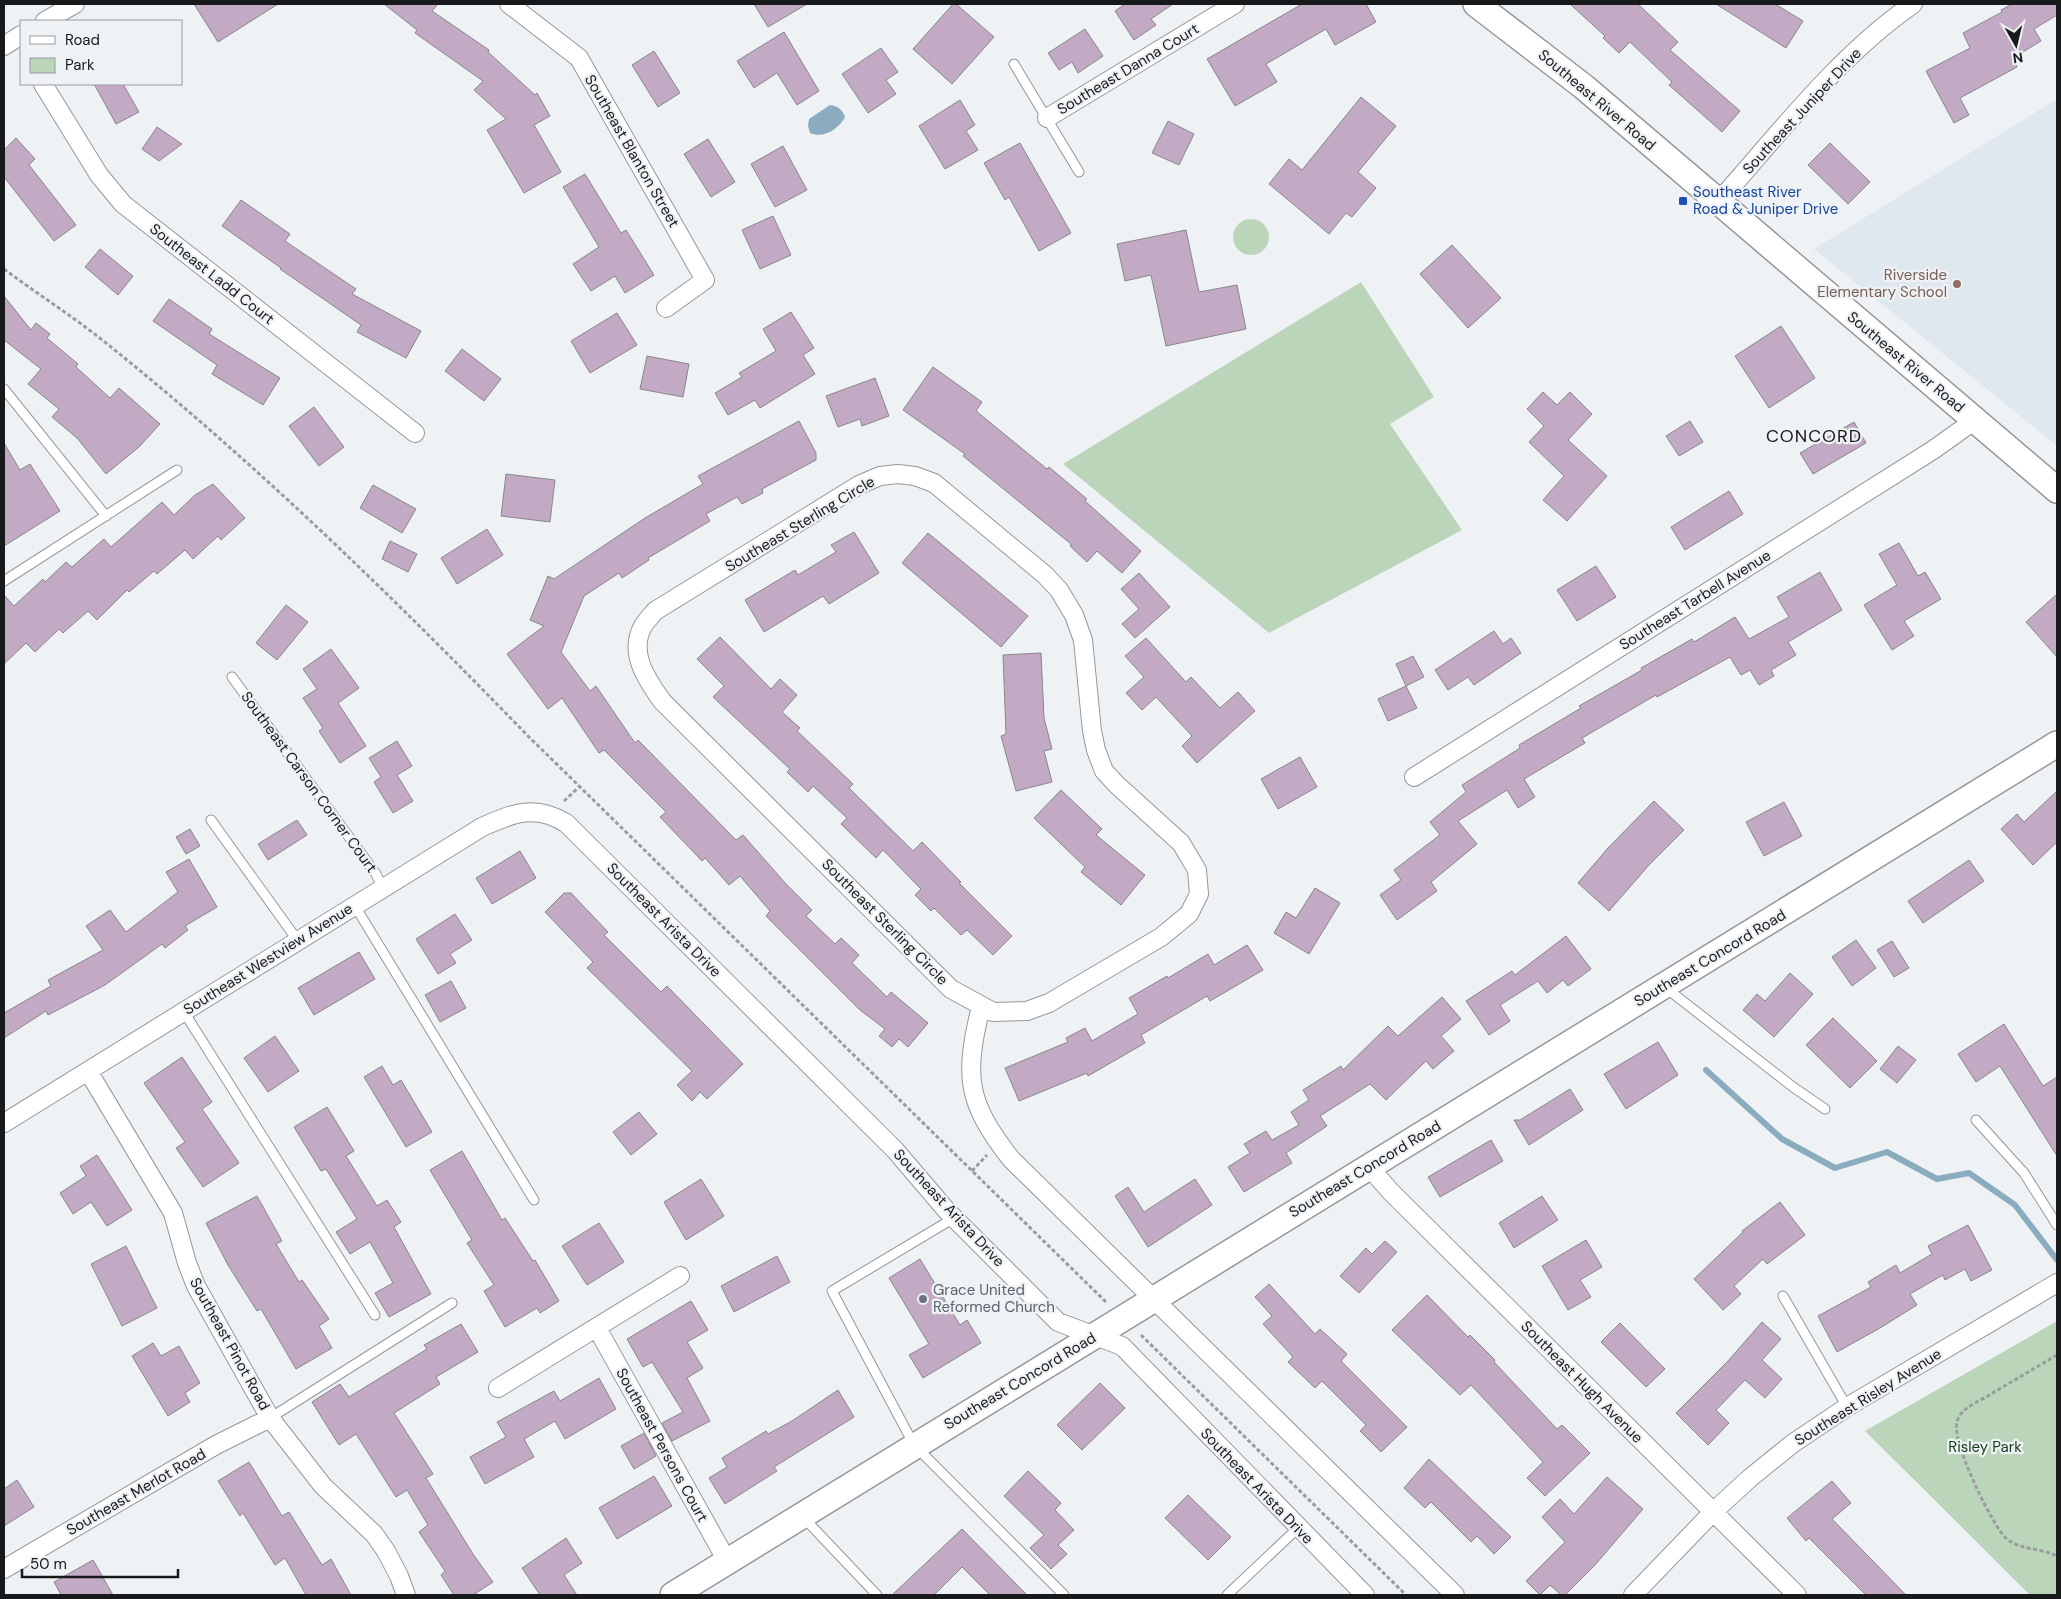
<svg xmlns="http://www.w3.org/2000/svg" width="2061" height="1599" viewBox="0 0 2061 1599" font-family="'DM Sans',sans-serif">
<rect width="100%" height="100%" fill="#eff2f5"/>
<!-- built -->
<path fill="#dfe7ef" d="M2057 99V446L1814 249Z"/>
<!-- green -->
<path fill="#bbd5bb" d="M1233 237a18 18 0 1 1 36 0a18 18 0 1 1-36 0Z
M1361 282 1434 397 1390 424 1462 530 1269 633 1063 464Z
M2057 1321V1595H2030L1865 1431Z"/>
<!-- water -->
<path fill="#8babbf" d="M830 105C838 106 842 109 845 117 839 129 823 139 810 133L808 126 809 119Z"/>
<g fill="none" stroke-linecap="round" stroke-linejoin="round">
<!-- stream -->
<path stroke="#8babbf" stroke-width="6" d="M1706 1070 1782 1139 1835 1168 1887 1152 1937 1179 1969 1173 2015 1205 2057 1260"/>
</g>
<!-- building -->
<path fill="#c2aac4" stroke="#898689" d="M194 4H278L218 42Z
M384 4H438L432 11 489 50 488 52 535 95 537 93 550 116 534 125 561 172 524 193 487 130 506 119 474 90 483 81 415 33 417 30Z
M754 4H807L768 27Z
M953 4H956L994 37 952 84 913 49Z
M1125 4H1173L1151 19 1156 25 1134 40 1115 11Z
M1302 4H1366L1376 22 1335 45 1326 29 1266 64 1277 82 1235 106 1207 59Z
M1570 4H1638L1678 42 1670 50 1740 111 1722 132 1669 85 1672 82 1630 42 1619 53 1603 38 1605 36Z
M1716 4H1775L1803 21 1786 48Z
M2012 4H2057V15L2034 29 2041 41 2013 58 2017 67 1960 98 1969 115 1954 123 1926 71 1970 48 1963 33 2002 12 2001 10Z
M1085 29 1103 56 1078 73 1072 62 1059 70 1048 53Z
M784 32 819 91 797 105 777 73 754 88 737 61Z
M881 48 898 72 886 80 896 94 868 113 842 74Z
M654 51 680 93 658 107 632 65Z
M94 84H123L139 112 116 124Z
M1361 97 1396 126 1358 172 1376 188 1352 217 1346 213 1329 234 1269 184 1289 159 1302 170Z
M960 100 975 125 966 131 978 150 945 169 919 126Z
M1168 121 1194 134 1179 165 1152 153Z
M157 127 182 144 159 161 142 149Z
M16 138 35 159 29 165 76 225 54 241 4 177V150Z
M708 139 735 182 711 197 684 154Z
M1020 143 1071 233 1039 251 1009 197 1005 200 984 163Z
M1830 143 1870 182 1848 204 1808 165Z
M783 146 807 190 775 207 751 164Z
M585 174 621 233 626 230 654 275 625 293 615 276 591 291 573 264 599 247 563 187Z
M241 200 290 234 285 241 356 289 352 294 421 331 406 358 357 332 361 325 280 269 281 268 222 226Z
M773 216 791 255 760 269 742 230Z
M1186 230 1199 292 1237 285 1246 329 1166 346 1151 275 1125 281 1117 244Z
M1452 245 1501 298 1468 328 1420 274Z
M100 249 133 276 118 295 85 267Z
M4 296 31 330 36 323 50 334 47 338 78 364 76 367 110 398 119 388 160 424 139 447 106 474 77 438 52 417 59 409 28 384 41 369 4 340Z
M169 299 212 329 209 334 280 378 263 405 212 374 217 365 153 321Z
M791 312 814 348 803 355 815 374 760 408 755 400 728 415 715 393 742 377 739 373 776 351 763 329Z
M617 313 637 345 590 373 571 341Z
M1781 326 1815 378 1769 408 1735 356Z
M462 349 501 379 484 401 445 371Z
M647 356 689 364 683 397 640 389Z
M933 367 982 402 976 411 1047 469 1049 467 1087 499 1085 501 1141 551 1122 573 1097 551 1087 562 1070 546 1071 544 963 456 965 454 903 410Z
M875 378 889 416 862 426 860 419 838 427 826 396Z
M1543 392 1557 405 1570 392 1592 414 1568 440 1607 476 1567 521 1543 500 1564 476 1529 442 1544 426 1527 409Z
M314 407 344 447 319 466 289 426Z
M799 421 816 453V460L762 489 763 493 742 504 737 497 706 514 710 521 648 558 649 560 622 578 619 573 584 596 561 652 590 691 596 686 635 743 638 740 736 840 743 835 786 884 812 910 806 916 835 944 841 938 859 955 852 963 887 997 891 992 928 1023 908 1047 899 1039 892 1047 879 1036 885 1029 860 1010 766 916 770 911 740 876 729 885 705 858 702 861 660 817 666 812 604 750 599 753 562 698 548 709 507 654 544 626 530 620 548 576 554 579 645 518 703 484 698 476Z
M1690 421 1703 442 1679 456 1666 436Z
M1854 422 1866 443 1813 474 1800 453Z
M4 443 20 470 30 464 60 511 4 546Z
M506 474 555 480 550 522 501 516Z
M213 484 245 518 221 540 218 536 193 559 185 550 157 574 154 571 129 592 127 590 97 620 88 611 63 633 59 629 35 652 26 643 4 664V595L14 606 43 579 45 582 66 562 72 567 104 539 111 547 162 502 174 515 195 495Z
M373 485 416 509 402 533 360 508Z
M1729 491 1743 514 1685 550 1671 527Z
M487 529 503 555 457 584 441 558Z
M854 532 879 573 829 604 823 596 764 632 745 600 795 570 798 575 836 552 831 545Z
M928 533 1028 616 1001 647 902 563Z
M390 541 417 554 408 572 382 559Z
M1899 543 1918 576 1925 572 1941 599 1904 621 1914 636 1892 650 1864 605 1897 585 1879 554Z
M1596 566 1616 597 1577 621 1557 590Z
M1820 572 1842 610 1788 642 1796 655 1771 670 1774 676 1759 685 1750 670 1741 675 1730 657 1657 697 1656 695 1582 738 1585 743 1524 779 1535 797 1518 808 1507 790 1458 821 1477 844 1431 882 1437 891 1397 920 1380 895 1401 880 1394 870 1440 835 1430 822 1466 792 1462 785 1520 748 1519 745 1581 708 1579 706 1642 670 1641 668 1692 639 1694 642 1735 617 1749 639 1789 617 1777 597Z
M1139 573 1170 607 1135 638 1122 624 1139 609 1121 589Z
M2057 594V657L2026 622Z
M286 605 308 622 277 660 256 643Z
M1494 631 1503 644 1511 638 1521 653 1474 685 1468 677 1448 690 1435 670Z
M720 637 771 689 780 679 797 695 782 712 800 728 797 731 853 784 849 788 913 851 922 842 961 882 959 883 1012 936 993 955 967 930 961 935 934 908 931 911 915 895 921 889 883 850 876 858 841 824 847 818 813 786 808 792 787 772 790 769 713 697 724 686 697 659Z
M1146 638 1186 682 1191 677 1220 708 1238 692 1255 711 1197 763 1182 746 1192 736 1156 697 1142 710 1126 693 1144 677 1125 656Z
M331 649 359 688 338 703 366 746 340 763 319 731 323 728 303 698 317 689 303 669Z
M1041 653 1044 718 1052 749 1044 751 1052 782 1016 791 1001 736 1006 734 1003 655Z
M1413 656 1424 677 1406 686 1396 664Z
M1406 686 1417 708 1388 721 1378 699Z
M397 741 412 766 397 775 413 801 393 813 374 782 381 777 369 758Z
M1300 757 1317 787 1278 809 1261 779Z
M1061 790 1102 829 1096 835 1145 875 1121 905 1081 872 1085 867 1034 818Z
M2057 791V842L2033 865 2001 829 2017 814 2024 822Z
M1654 801 1684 830 1649 865 1609 911 1578 883 1608 848Z
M1784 802 1802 836 1764 856 1746 822Z
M297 820 307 835 268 860 258 844Z
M190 829 200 846 186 854 176 837Z
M520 851 536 878 492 904 476 878Z
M189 859 217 907 185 926 188 930 165 948 162 944 105 985 48 1015 46 1011 4 1038V1013L51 986 48 980 103 950 86 926 110 910 126 932 178 892 166 872Z
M1969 860 1984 881 1923 923 1908 901Z
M1315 888 1340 903 1309 954 1274 933 1286 912 1296 918Z
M564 893H571L608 932 604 935 661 992 667 986 743 1064 707 1099 700 1092 692 1101 677 1085 692 1071 587 968 593 962 545 912Z
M455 914 472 940 450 954 456 963 438 974 416 939Z
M1566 936 1591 969 1568 986 1563 980 1547 993 1538 981 1500 1005 1510 1021 1489 1035 1466 1001 1512 971 1515 975Z
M1856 940 1876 968 1852 986 1832 957Z
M1892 941 1909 968 1894 977 1877 950Z
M1247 945 1263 970 1210 1001 1207 996 1141 1035 1145 1043 1088 1076 1087 1073 1019 1101 1005 1068 1068 1042 1066 1038 1085 1028 1092 1041 1138 1014 1129 998 1167 976 1168 978 1208 954 1214 965Z
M359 952 375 979 314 1015 298 988Z
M1790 973 1813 994 1774 1037 1743 1010 1757 994 1765 1001Z
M451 981 466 1008 440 1022 425 995Z
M1442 997 1461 1019 1441 1036 1454 1051 1433 1069 1426 1061 1386 1100 1370 1084 1320 1116 1327 1126 1286 1153 1292 1163 1244 1192 1228 1167 1250 1153 1244 1144 1266 1131 1272 1140 1299 1125 1291 1112 1309 1100 1303 1090 1341 1066 1343 1070 1388 1026 1398 1036Z
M1833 1018 1877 1061 1850 1088 1806 1045Z
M2004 1024 2043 1086 2057 1077V1156L2000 1066 1976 1082 1958 1054Z
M275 1036 299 1071 268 1092 244 1058Z
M1658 1042 1678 1075 1626 1109 1604 1074Z
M1898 1046 1916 1060 1897 1083 1880 1069Z
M182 1057 212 1102 202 1109 239 1163 203 1187 176 1148 185 1142 144 1083Z
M382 1066 393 1085 401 1080 432 1132 406 1147 364 1077Z
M1570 1089 1583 1110 1529 1145 1514 1120H1520Z
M327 1107 354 1151 346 1156 377 1206 387 1200 401 1222 394 1227 431 1294 389 1317 375 1293 393 1283 370 1242 350 1254 336 1232 357 1219 326 1169 321 1171 294 1127Z
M639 1112 657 1134 631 1155 613 1132Z
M1491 1140 1503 1161 1440 1197 1428 1177Z
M462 1151 502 1220 505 1218 533 1261 535 1260 559 1301 540 1313 537 1308 505 1327 484 1291 494 1285 467 1243 472 1240 430 1170Z
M97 1155 132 1210 107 1226 91 1202 73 1214 60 1193 86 1176 80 1166Z
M701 1179 724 1216 686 1240 664 1202Z
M1195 1179 1212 1205 1148 1247 1115 1196 1128 1187 1144 1212Z
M257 1196 282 1241 276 1244 299 1282 302 1280 329 1319 319 1326 332 1348 296 1369 261 1309 257 1311 228 1265 206 1223Z
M1542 1196 1558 1220 1514 1248 1499 1223Z
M1780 1202 1805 1235 1767 1264 1763 1259 1734 1286 1741 1294 1723 1310 1694 1279 1743 1232 1742 1231Z
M599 1223 624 1262 587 1285 562 1246Z
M1968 1225 1992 1270 1971 1281 1965 1269 1945 1280 1943 1275 1910 1294 1917 1305 1880 1328 1837 1352 1818 1316 1871 1287 1868 1282 1896 1265 1900 1273 1932 1254 1928 1246Z
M1586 1240 1602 1267 1580 1280 1591 1297 1568 1310 1542 1266Z
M1385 1241 1397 1252 1359 1293 1340 1276 1366 1248 1372 1254Z
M126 1246 157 1308 122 1326 91 1264Z
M777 1256 790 1282 734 1312 721 1286Z
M920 1259 960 1325 967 1320 981 1343 923 1378 909 1355 929 1344 889 1278Z
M1269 1284 1315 1334 1320 1329 1347 1354 1341 1361 1407 1427 1381 1452 1360 1431 1366 1425 1322 1381 1315 1388 1288 1362 1293 1357 1263 1324 1272 1316 1255 1297Z
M1427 1295 1468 1337 1470 1335 1495 1360 1494 1362 1557 1429 1562 1425 1590 1453 1545 1496 1527 1478 1543 1462 1471 1385 1460 1395 1392 1330Z
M691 1301 708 1330 687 1342 703 1368 687 1378 710 1421 672 1441 662 1423 683 1412 652 1362 643 1367 627 1339Z
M1762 1322 1781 1339 1762 1360 1782 1379 1765 1398 1745 1380 1716 1410 1729 1423 1708 1445 1676 1413 1728 1361Z
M1620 1323 1665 1369 1646 1387 1601 1342Z
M461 1324 478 1352 436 1377 440 1384 394 1413 433 1474 426 1478 473 1554 493 1582 473 1595H454L441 1575 445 1571 419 1532 428 1525 407 1490 396 1497 356 1434 339 1445 312 1402 340 1384 349 1397 427 1349 424 1345Z
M153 1343 161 1356 179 1346 200 1383 185 1393 190 1402 168 1416 132 1356Z
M599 1378 616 1409 565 1439 555 1421 524 1439 534 1457 485 1484 470 1457 506 1437 497 1422 554 1391 560 1401Z
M1100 1383 1125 1408 1082 1450 1057 1425Z
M838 1390 854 1417 774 1467 777 1471 725 1504 709 1478 727 1467 722 1458 766 1431 768 1434 792 1421Z
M644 1433 656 1456 634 1469 621 1446Z
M1429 1459 1511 1537 1494 1554 1477 1536 1471 1542 1431 1502 1425 1508 1404 1488Z
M249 1462 282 1516 289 1512 322 1565 331 1559 351 1595H306L285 1558 275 1565 243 1513 240 1516 218 1481Z
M1028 1471 1061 1503 1055 1510 1074 1530 1058 1545 1067 1554 1051 1569 1030 1548 1044 1535 1004 1496Z
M654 1476 672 1506 617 1539 599 1508Z
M1607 1477 1643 1509 1595 1565 1565 1595H1561L1550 1585 1540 1595 1526 1581 1565 1542 1542 1517 1560 1499 1574 1514Z
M17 1480 34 1507 4 1526V1489Z
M1832 1481 1851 1503 1832 1519 1906 1595H1866L1809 1538 1806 1541 1787 1518Z
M1188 1495 1231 1537 1208 1560 1165 1518Z
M962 1529 1027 1595H990L962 1567 934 1595H892Z
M566 1538 582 1563 564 1575 577 1595H540L522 1568Z
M93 1560 113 1595H61L54 1582Z"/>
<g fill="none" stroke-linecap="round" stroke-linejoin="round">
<defs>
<path id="lane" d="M1014 64 1079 172
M4 389 106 516
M4 581 177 470
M232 677 376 874 383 889
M211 820 298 941
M355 906 534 1200
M1666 988 1793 1087 1825 1109
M184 1012 375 1315
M1976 1120 2024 1173 2057 1225
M954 1218 832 1291 914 1445 1064 1595
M1783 1296 1847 1407
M270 1418 452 1303
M803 1517 877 1595
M1227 1595 1298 1528"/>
<path id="street" d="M509 4 579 58 705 280 666 308
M45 21 75 4
M4 46 21 35
M43 84 99 175 123 204 415 433
M1047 118 1235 4
M1718 202C1779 134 1838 56 1913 4
M898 474 915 476 934 483 1045 575 1059 590 1074 615 1083 640 1092 731 1096 750 1104 771 1117 785 1181 843 1197 870 1199 894 1189 914 1161 937 1049 1003 1027 1011 993 1012 951 989 662 701C647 680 628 653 643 626 646 621 651 616 655 611L859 485 880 476Z
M1414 777 1933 450 1975 420
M981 1006C964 1077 966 1101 1011 1159L1455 1595
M88 1071 173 1213 187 1263 196 1286 270 1418 323 1486 374 1534 386 1551 399 1576 406 1595
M4 1123 482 827C513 813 535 804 566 823L895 1150 947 1211 1058 1322 1122 1346 1365 1595
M1369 1167 1391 1192 1797 1595
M597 1328 727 1561
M498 1388 680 1276
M4 1569 216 1445 270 1418
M1633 1595 1713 1512 1750 1478 1792 1444 1847 1407 2057 1283"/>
<path id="secondary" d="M1476 4 1584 87 2057 490
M673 1595 2057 744"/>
</defs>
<!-- lane casing -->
<use href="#lane" stroke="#95979a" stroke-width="11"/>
<!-- street casing -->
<use href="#street" stroke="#95979a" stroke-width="20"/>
<!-- secondary casing -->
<use href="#secondary" stroke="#95979a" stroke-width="28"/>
<!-- path -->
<path stroke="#9a9c9e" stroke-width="3" stroke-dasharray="4 2.5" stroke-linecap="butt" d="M4 269C39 295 77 319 111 347 259 466 396 600 528 736L1107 1303
M564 801 580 786
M972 1171 987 1155
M1141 1335 1406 1595
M2057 1355C2035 1368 2013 1381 1991 1394 1982 1400 1966 1406 1960 1415 1956 1421 1956 1427 1957 1433 1959 1454 1992 1526 2007 1539 2020 1550 2041 1548 2057 1556"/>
<!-- lane -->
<use href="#lane" stroke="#fff" stroke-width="9"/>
<!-- street -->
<use href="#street" stroke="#fff" stroke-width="18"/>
<!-- secondary -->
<use href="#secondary" stroke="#fff" stroke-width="25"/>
</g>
<!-- markers -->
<rect fill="#1a4fb4" stroke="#eff2f5" stroke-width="2" x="1678" y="196" width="10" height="10" rx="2.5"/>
<circle fill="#8d6e63" stroke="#eff2f5" stroke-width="2" cx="1957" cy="284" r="5"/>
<circle fill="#6b7280" stroke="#eff2f5" stroke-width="2" cx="923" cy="1299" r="5"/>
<g text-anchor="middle" stroke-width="4.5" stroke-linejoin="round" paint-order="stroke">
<!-- street labels -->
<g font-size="15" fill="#18191a" stroke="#eff2f5">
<text transform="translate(1128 69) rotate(-31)" y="5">Southeast Danna Court</text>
<text transform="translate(1597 100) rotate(40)" y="5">Southeast River Road</text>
<text transform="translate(1802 111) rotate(-47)" y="5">Southeast Juniper Drive</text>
<text transform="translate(632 151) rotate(60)" y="5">Southeast Blanton Street</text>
<text transform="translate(212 274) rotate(38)" y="5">Southeast Ladd Court</text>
<text transform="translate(1906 362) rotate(40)" y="5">Southeast River Road</text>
<text transform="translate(800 524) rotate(-31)" y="5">Southeast Sterling Circle</text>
<text transform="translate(1695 600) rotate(-32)" y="5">Southeast Tarbell Avenue</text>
<text transform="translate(309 782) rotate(54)" y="5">Southeast Carson Corner Court</text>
<text transform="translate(664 920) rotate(45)" y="5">Southeast Arista Drive</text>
<text transform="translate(885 922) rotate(45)" y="5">Southeast Sterling Circle</text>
<text transform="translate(1710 958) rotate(-31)" y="5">Southeast Concord Road</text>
<text transform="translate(268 959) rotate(-32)" y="5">Southeast Westview Avenue</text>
<text transform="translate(1365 1169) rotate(-31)" y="5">Southeast Concord Road</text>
<text transform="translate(949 1208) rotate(47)" y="5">Southeast Arista Drive</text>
<text transform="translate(230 1344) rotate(61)" y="5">Southeast Pinot Road</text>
<text transform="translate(1020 1381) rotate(-31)" y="5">Southeast Concord Road</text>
<text transform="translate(1582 1382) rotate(45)" y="5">Southeast Hugh Avenue</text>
<text transform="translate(1868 1397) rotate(-32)" y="5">Southeast Risley Avenue</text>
<text transform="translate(662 1445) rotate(61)" y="5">Southeast Persons Court</text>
<text transform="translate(1257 1486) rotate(46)" y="5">Southeast Arista Drive</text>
<text transform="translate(136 1492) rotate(-30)" y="5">Southeast Merlot Road</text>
</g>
<!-- transit labels -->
<g font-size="15" fill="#164399" stroke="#eff2f5" text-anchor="start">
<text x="1693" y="197">Southeast River<tspan x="1693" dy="17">Road &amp; Juniper Drive</tspan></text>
</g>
<!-- education labels -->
<g font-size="15" fill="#785e54" stroke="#eff2f5" text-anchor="end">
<text x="1947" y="280">Riverside<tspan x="1947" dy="17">Elementary School</tspan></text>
</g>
<!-- worship labels -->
<g font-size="15" fill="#5b616d" stroke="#eff2f5" text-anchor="start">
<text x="933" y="1295">Grace United<tspan x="933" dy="17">Reformed Church</tspan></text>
</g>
<!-- park labels -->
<g font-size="15" fill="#133b17" stroke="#eff2f5">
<text x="1985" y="1452">Risley Park</text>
</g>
<!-- quarter labels -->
<g font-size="18" letter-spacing="1" fill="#18191a" stroke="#eff2f5">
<text x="1814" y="442">CONCORD</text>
</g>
</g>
<!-- border -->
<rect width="2061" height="1599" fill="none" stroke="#18191a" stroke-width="10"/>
<!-- legend -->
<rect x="20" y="20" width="162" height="65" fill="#eff2f5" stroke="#999b9d"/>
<rect x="30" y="36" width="25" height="8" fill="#ffffff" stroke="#999b9d"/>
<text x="65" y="45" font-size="15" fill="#18191a">Road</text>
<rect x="30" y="58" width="25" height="15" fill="#bbd5bb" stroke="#999b9d"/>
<text x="65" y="70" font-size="15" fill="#18191a">Park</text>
<!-- north arrow -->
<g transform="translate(2016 45) rotate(172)" stroke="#eff2f5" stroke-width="4" paint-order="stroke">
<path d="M0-4L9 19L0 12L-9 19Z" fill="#18191a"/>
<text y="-8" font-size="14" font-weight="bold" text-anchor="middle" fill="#18191a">N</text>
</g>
<!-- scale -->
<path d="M22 1569v8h156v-8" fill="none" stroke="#18191a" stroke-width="2.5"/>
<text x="30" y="1569" font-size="15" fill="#18191a" stroke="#eff2f5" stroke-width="4" paint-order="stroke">50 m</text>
</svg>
